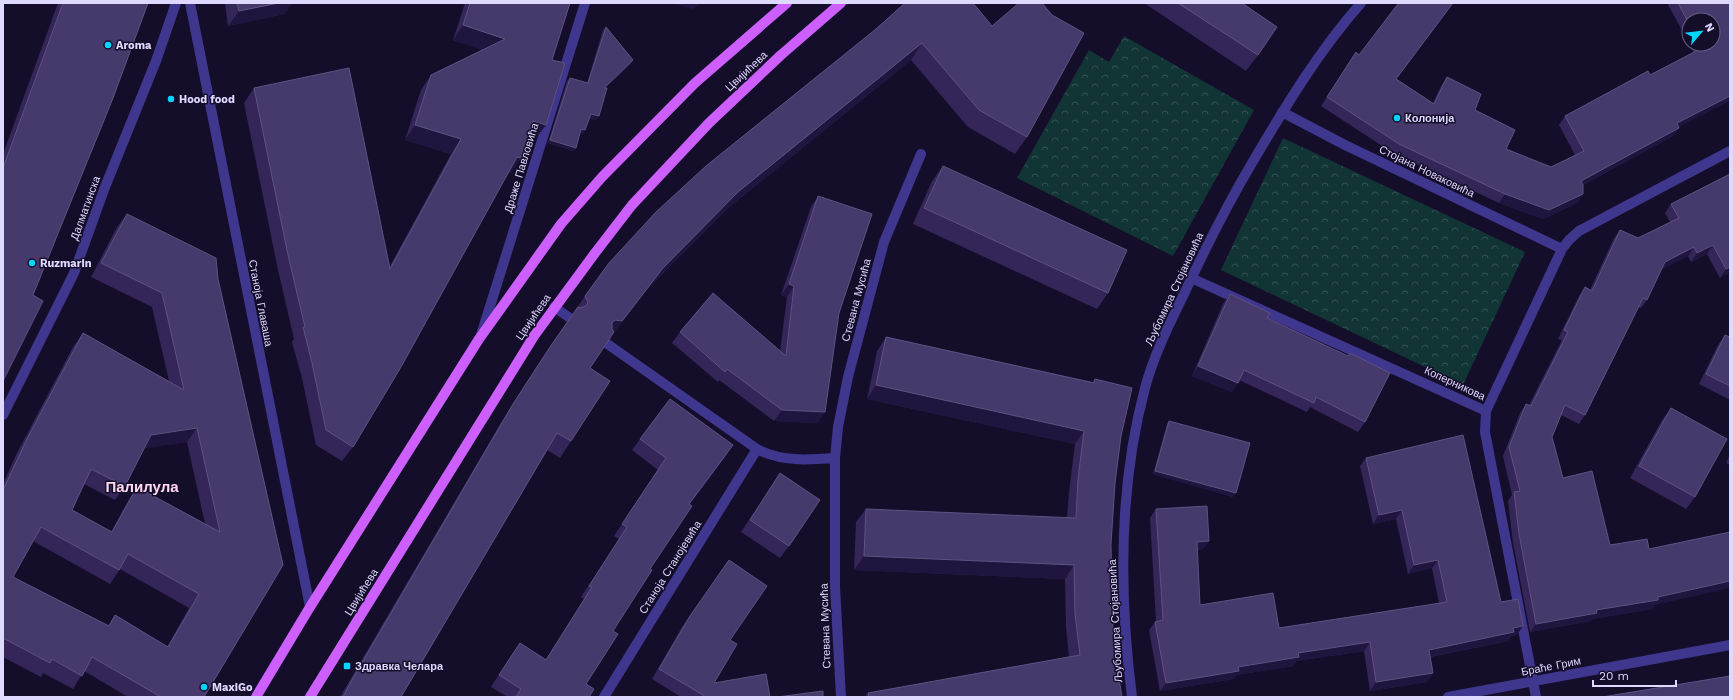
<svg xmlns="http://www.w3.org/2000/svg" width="1733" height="700" viewBox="0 0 1733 700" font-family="'Work Sans',sans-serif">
<defs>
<pattern id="forest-crowns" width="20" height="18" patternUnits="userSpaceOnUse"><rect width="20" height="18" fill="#113435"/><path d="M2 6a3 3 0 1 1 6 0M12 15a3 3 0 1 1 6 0" fill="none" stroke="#335153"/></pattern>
</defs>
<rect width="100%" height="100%" fill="#150e2a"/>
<!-- forest -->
<path fill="url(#forest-crowns)" d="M1124 36 1254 110 1173 256 1017 178 1089 50 1109 62Z
M1283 138 1525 252 1463 385 1221 270Z"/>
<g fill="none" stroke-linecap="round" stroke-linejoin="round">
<!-- minor -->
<path stroke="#3f368d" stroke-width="10" d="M190 3 310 607
M1282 112 1345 145 1562 249
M1191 278 1486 411
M554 307 570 318
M481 335 585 3
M606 343 757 449C782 462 808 460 835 458
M3 415 74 273 105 187 156 61 176 3
M604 697 757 449
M841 697 835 587V458L838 427 848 377 884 242 921 154
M1132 697C1119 595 1118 489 1145 388 1154 355 1169 325 1184 294 1205 249 1227 205 1252 163 1285 107 1318 52 1361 3
M1448 697 1730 645
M1536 697 1485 432 1486 411 1562 249 1569 240 1579 231 1730 151"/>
<!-- major -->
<path stroke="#ce5fff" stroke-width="10" d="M256 697 310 607 479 339 561 224 602 177 695 83 787 3
M310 697 534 336 595 253 632 205 709 123 781 55 841 3"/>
</g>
<!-- wall -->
<path fill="#342659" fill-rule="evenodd" d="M58 3H148L33 295 3 381V154Z
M225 3H292L284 14 228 26Z
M465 3H570L552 60 546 125 535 139 528 137 511 173 509 172 353 447 342 461 316 445 302 378 292 342 294 339 278 270 244 103 254 88 390 266 451 154 405 140 421 90 431 75 483 50 453 40Z
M905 3 1027 137 1015 154 968 127 911 60 727 209 651 285 611 336 590 368 571 441 560 458 547 450 401 697H340L502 421 541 360 585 296 876 29Z
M1144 3H1242L1258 55 1246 71Z
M1667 3H1730L1679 127 1673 136 1583 185V194L1577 203 1543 219 1499 203 1393 153 1321 106 1356 52 1433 103 1441 86 1447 77 1506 149 1551 167 1575 155 1559 125 1565 116 1650 75 1694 53 1689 44H1713L1689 20V43Z
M606 27 631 64 605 88 596 120 589 118 583 134 580 133 576 148 573 151 548 143 567 81 570 78 587 83 603 30Z
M943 166 1108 293 1097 309 913 224 932 181Z
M1730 174V272L1720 278 1707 254 1691 262 1688 256 1661 269 1647 300 1641 308 1638 307 1585 415 1579 424 1561 415 1552 437 1563 478 1610 545 1655 605 1652 609 1592 619 1591 621 1530 632 1513 543 1508 501 1512 495 1503 456 1520 413 1526 404 1529 405 1562 340 1558 339 1579 296 1585 287 1590 290 1614 238 1620 230 1638 238 1670 222 1665 213 1671 204Z
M818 196 839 313 818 423 774 421 719 380 718 382 672 343 680 332 780 351 787 297 781 295 811 207Z
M127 214 218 279 283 565 204 697H128L84 671 73 689 43 673 41 677 3 657V484L17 453 73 347 83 333 169 381 152 307 91 277 117 227ZM187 442 205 524 137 487 128 501 111 532 72 510 84 484 115 500 125 486 144 448ZM33 541 110 584 120 569 189 608 167 647 115 615 108 626 13 577Z
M1230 294 1267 318 1348 356 1350 353 1365 422 1358 432 1310 407 1307 412 1239 380 1232 392 1192 376 1223 304Z
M1725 335 1730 337V400L1699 384 1718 345Z
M886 337 1093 382 1095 379 1121 436 1115 483 1111 544 1112 612 1114 647 1122 697H865L868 693 1069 657 1066 627 1065 579 854 570 856 522 866 509 1067 518 1069 492 1075 444 867 399 877 351Z
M1671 408 1695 497 1686 509 1630 478 1662 420Z
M1169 421 1233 497 1153 474 1167 424Z
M640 439 725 457 689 505 613 631 586 684 589 697H508L491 687 512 654 520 643 546 659 584 599 581 597 619 539 614 536 658 470 632 450Z
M1730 454V465L1726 463Z
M1366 458 1501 602 1517 635 1511 636 1508 641 1430 657 1433 673 1427 682 1370 691 1364 651 1296 661 1293 666 1236 675 1233 679 1160 691 1149 630 1155 622 1156 621 1150 518 1156 509 1209 541 1203 549 1197 550 1200 605 1279 628 1439 603 1432 568 1408 574 1396 519 1373 524 1360 466Z
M780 473 789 546 780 558 741 532Z
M729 560 730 640 714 683 770 697H681L652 679 682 627Z"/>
<!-- shaded-wall -->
<path fill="#20153f" d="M279 3H292L284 14 228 26 239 11Z
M672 3H701L693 9Z
M463 25 505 39 495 54 453 40Z
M922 43 911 60 727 209 651 285 610 338 612 323 663 268 738 192Z
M633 60 631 64 601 91 604 88Z
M1730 96V101L1671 131 1677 123Z
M591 114 599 116 596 120 588 117Z
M533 121 546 125 535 139 523 135Z
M415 125 461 139 451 154 405 140Z
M1679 128 1673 136 1575 189 1581 181Z
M581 129 585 130 583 134 579 133Z
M550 140 576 148 573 151 548 143Z
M517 157 521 158 511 173 507 171Z
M1505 194H1583L1577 203 1543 219 1499 203Z
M1713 245 1707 254 1691 262 1697 253Z
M1694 247 1688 256 1659 271 1665 262Z
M1730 267V272L1720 278 1726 269Z
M789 284 794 286 787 297 781 295Z
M1198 366 1238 383 1232 392 1192 376Z
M876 385 1084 431 1075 444 867 399Z
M782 410 825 412 818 423 774 421Z
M197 428 187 442 141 449 151 435Z
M733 445 725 457 681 516 689 504Z
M1155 471 1236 493 1233 497 1153 474Z
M1402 510 1396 519 1373 524 1379 515Z
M1209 541 1203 549 1191 550 1197 542Z
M864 556 1074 565 1065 579 854 570Z
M1438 560 1432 568 1408 574 1414 565Z
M1730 581V588L1655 605 1652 609 1592 619 1591 621 1530 632 1536 624Z
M1523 626 1517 635 1511 636 1508 641 1423 658 1429 650 1513 628Z
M1370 642 1364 651 1296 661 1293 666 1236 675 1233 679 1160 691 1166 683 1298 653Z
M1433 673 1427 682 1370 691 1376 682Z"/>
<!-- building -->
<path fill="#46396b" stroke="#5e5282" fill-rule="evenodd" d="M63 3H148L113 98 33 295 43 301 3 381V168Z
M237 3H279L239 11Z
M470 3H570L552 60 565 63 546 125 533 121 521 158 517 157 401 367 353 447 326 430 312 363 303 327H305L288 255 254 88 349 68 390 269 461 139 415 125 431 75 505 39 463 25Z
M905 3H973L992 26 1019 3H1042L1052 15 1084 33 1027 137 979 110 922 43 738 192 663 268 622 321 615 320 612 323V329L614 332 590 368 610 381 571 441 557 433 401 697H343L353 678 513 404 552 344 578 307 581 308 587 305 588 302 585 296 609 263 656 212 706 166 876 29Z
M1178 3H1242L1277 27 1258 55Z
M1399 3H1453L1396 79 1434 104 1447 77 1481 94 1475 110 1515 130 1506 149 1551 167 1584 151 1565 116 1648 71 1650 75 1702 48 1700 44H1713V20H1689V24L1678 3H1730V96L1677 123 1679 128 1581 181 1583 185V194L1549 210 1505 194 1399 144 1327 97 1356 52 1359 55 1394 9Z
M606 27 633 60 604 88H607L599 116 591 114 585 130 581 129 576 148 550 140 570 78 588 83Z
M943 166 1127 250 1108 293 924 208Z
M1730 174V267L1726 269 1713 245 1697 253 1694 247 1665 262 1647 300 1643 298 1585 415 1565 405 1552 437 1563 478 1592 471 1610 545 1647 539 1649 549 1730 532V581L1658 597V600L1596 610 1597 613 1536 624 1519 534 1514 492 1520 491 1509 447 1526 404 1531 406 1568 332 1564 330 1585 287 1592 291 1620 230 1638 238 1679 218 1671 204Z
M818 196 872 214 839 313 825 412 782 410 727 369 725 372 680 332 713 293 786 356 794 286 789 284Z
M127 214 216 258 218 279 283 565 204 697H161L92 657 82 676 52 659 50 663 3 638V490L27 439 83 333 184 390 162 293 101 263ZM197 428 220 532 137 487 112 532 72 510 91 469 125 486 151 435ZM41 527 119 570 128 554 199 594 168 647 115 615 109 626 13 577Z
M1230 294 1270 313 1267 318 1348 356 1350 353 1390 373 1365 422 1316 397 1314 403 1244 370 1238 383 1198 366Z
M1725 335 1730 337V386L1706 374Z
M886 337 1094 383 1095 379 1132 388 1121 436 1115 483 1111 544 1112 612 1114 647 1122 697H869L868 693 1080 655 1075 614 1074 565 864 556 866 509 1076 518 1078 479 1084 431 876 385Z
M670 399 733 445 689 504 692 506 650 569 652 570 613 631 618 634 586 684 594 689 589 697H516L521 689 499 675 520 643 546 660 592 587 589 586 627 527 622 524 666 458 640 439Z
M1671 408 1727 439 1695 497 1639 466Z
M1169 421 1250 443 1236 493 1155 471Z
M1463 435 1501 602 1518 599 1523 626 1513 628 1514 632 1429 650 1433 673 1376 682 1370 642 1298 653 1299 657 1238 667 1239 671 1166 683 1155 622 1163 620 1156 509 1207 506 1209 541 1197 542 1200 605 1273 593 1279 628 1447 602 1438 560 1414 565 1402 510 1379 515 1366 458Z
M780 473 820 500 789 546 750 520Z
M729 560 767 586 730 640 737 644 714 683 766 674 770 697H703V695L659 669 690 616Z
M1730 676V697H1602Z
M823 691V697H777Z"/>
<!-- markers -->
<g fill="#04d5ff" stroke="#150e2a" stroke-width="1.5">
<circle cx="108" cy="45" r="4"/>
<circle cx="171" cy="99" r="4"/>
<circle cx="1397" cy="118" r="4"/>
<circle cx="32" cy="263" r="4"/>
<rect x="343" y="662" width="8" height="8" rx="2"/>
<circle cx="204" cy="687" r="4"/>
</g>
<g text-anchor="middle" stroke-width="3" stroke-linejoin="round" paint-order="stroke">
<!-- poi labels -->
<g font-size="11" font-weight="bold" fill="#dfd8ff" stroke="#150e2a" text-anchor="start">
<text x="116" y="49">Aroma</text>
<text x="179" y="103">Hood food</text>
<text x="1405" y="122">Колонија</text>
<text x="40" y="267">Ruzmarin</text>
<text x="355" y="670">Здравка Челара</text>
<text x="212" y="691">MaxiGo</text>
</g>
<!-- street labels -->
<g font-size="11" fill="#dfd8ff" stroke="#150e2a">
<text transform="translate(746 71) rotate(-43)" y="4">Цвијићева</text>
<text transform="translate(521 168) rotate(-73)" y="4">Драже Павловића</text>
<text transform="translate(1427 171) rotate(26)" y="4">Стојана Новаковића</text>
<text transform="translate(85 208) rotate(-70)" y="4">Далматинска</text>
<text transform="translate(1174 289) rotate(-65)" y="4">Љубомира Стојановића</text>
<text transform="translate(856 300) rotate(-75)" y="4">Стевана Мусића</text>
<text transform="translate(261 303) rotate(79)" y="4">Станоја Главаша</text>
<text transform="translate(533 317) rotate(-56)" y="4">Цвијићева</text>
<text transform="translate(1455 383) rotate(25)" y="4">Коперникова</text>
<text transform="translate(670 567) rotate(-58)" y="4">Станоја Станојевића</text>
<text transform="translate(361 592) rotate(-58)" y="4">Цвијићева</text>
<text transform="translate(1115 621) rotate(-93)" y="4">Љубомира Стојановића</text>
<text transform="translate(825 626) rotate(-92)" y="4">Стевана Мусића</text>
<text transform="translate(1551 666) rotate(-11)" y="4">Браће Грим</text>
</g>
<!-- district labels -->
<g font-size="15" font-weight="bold" fill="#ffdaef" stroke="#150e2a">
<text x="142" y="492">Палилула</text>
</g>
</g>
<!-- border -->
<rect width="1733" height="700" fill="none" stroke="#dfd8ff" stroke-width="8"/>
<!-- north arrow -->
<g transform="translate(1701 32) rotate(62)"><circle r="19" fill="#150e2a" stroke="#665f7f"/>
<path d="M0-3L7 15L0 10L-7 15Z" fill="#04d5ff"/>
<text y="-6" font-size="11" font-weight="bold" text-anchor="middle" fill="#dfd8ff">N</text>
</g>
<!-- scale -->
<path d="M1593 680v6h83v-6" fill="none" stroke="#dfd8ff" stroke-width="2"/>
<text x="1599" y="680" font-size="12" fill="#dfd8ff" stroke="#150e2a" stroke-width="3" paint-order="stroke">20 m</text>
</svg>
